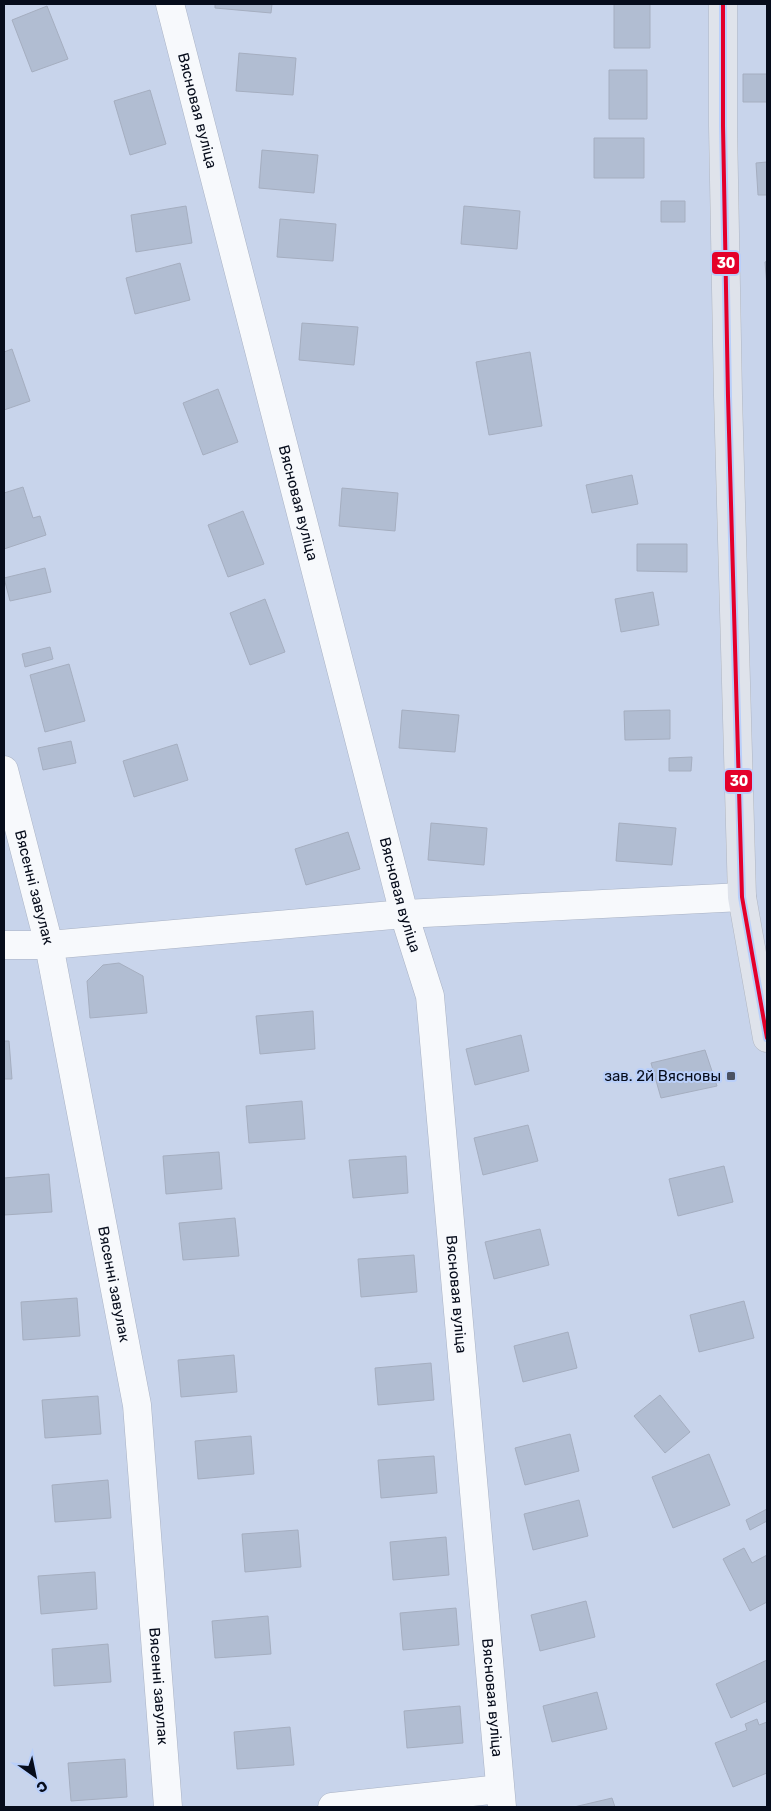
<svg xmlns="http://www.w3.org/2000/svg" width="771" height="1811" viewBox="0 0 771 1811" font-family="Rubik,sans-serif">
<rect width="100%" height="100%" fill="#c8d4eb"/>
<!-- building -->
<path fill="#b1bdd2" stroke="#a5aec0" d="M215 4H272L271 13 215 8Z
M614 4H650V48H614Z
M47 6 68 59 32 72 12 20Z
M239 53 296 58 293 95 236 91Z
M609 70H647V119H609Z
M743 74H767V102H743Z
M150 90 166 144 130 155 114 101Z
M594 138H644V178H594Z
M262 150 318 155 314 193 259 188Z
M767 162V195H758L756 163Z
M661 201H685V222H661Z
M186 206 192 243 136 252 131 215Z
M464 206 520 211 517 249 461 244Z
M280 219 336 224 333 261 277 257Z
M767 261V287L765 262Z
M180 263 190 300 135 314 126 278Z
M302 323 358 327 354 365 299 360Z
M12 349 30 401 4 410V352Z
M530 352 542 426 489 435 476 362Z
M218 389 238 442 203 455 183 403Z
M632 475 638 504 592 513 586 485Z
M23 487 33 518 40 516 46 535 4 549V493Z
M342 488 398 493 395 531 339 526Z
M243 511 264 564 228 577 208 525Z
M637 544H687V572L637 571Z
M45 568 51 592 10 601 4 578Z
M653 592 659 625 621 632 615 599Z
M265 599 285 652 250 665 230 613Z
M50 647 53 659 25 667 22 654Z
M69 664 85 721 45 732 30 675Z
M402 710 459 715 455 752 399 748Z
M670 710V739L625 740 624 711Z
M71 741 76 763 43 770 38 748Z
M177 744 188 780 134 797 123 761Z
M692 757 691 771H669V758Z
M431 823 487 828 484 865 428 860Z
M619 823 676 828 672 865 616 861Z
M348 832 360 869 306 885 295 849Z
M119 963 143 976 147 1013 90 1018 87 981 103 965Z
M313 1011 315 1049 260 1054 256 1016Z
M521 1035 529 1071 475 1085 466 1049Z
M4 1041H9L12 1079H4Z
M705 1050 717 1086 661 1098 651 1063Z
M302 1101 305 1139 249 1143 246 1106Z
M528 1125 538 1161 483 1175 474 1138Z
M219 1152 222 1189 166 1194 163 1156Z
M406 1156 408 1193 353 1198 349 1160Z
M724 1166 733 1202 678 1216 669 1179Z
M49 1174 52 1212 4 1215V1178Z
M235 1218 239 1256 183 1260 179 1223Z
M540 1229 549 1265 494 1279 485 1242Z
M414 1255 417 1292 361 1297 358 1259Z
M77 1298 80 1336 23 1340 21 1302Z
M744 1301 754 1338 699 1352 690 1315Z
M568 1332 577 1368 523 1382 514 1346Z
M234 1355 237 1392 181 1397 178 1360Z
M431 1363 434 1400 378 1405 375 1368Z
M660 1395 690 1432 665 1453 634 1416Z
M98 1396 101 1434 45 1438 42 1400Z
M570 1434 579 1471 525 1485 515 1448Z
M251 1436 254 1474 198 1479 195 1441Z
M709 1454 730 1505 673 1528 652 1477Z
M434 1456 437 1493 381 1498 378 1460Z
M108 1480 111 1518 55 1522 52 1485Z
M579 1500 588 1536 533 1550 524 1514Z
M767 1509V1521L750 1530 746 1520Z
M298 1530 301 1567 245 1572 242 1534Z
M446 1537 449 1575 393 1580 390 1542Z
M744 1548 752 1563 767 1555V1602L750 1611 723 1559Z
M95 1572 97 1609 41 1614 38 1576Z
M586 1601 595 1637 540 1651 531 1615Z
M456 1608 459 1645 403 1650 400 1613Z
M268 1616 271 1654 215 1658 212 1621Z
M108 1644 111 1682 54 1686 52 1649Z
M767 1660V1701L731 1718 716 1684Z
M597 1692 607 1729 552 1742 543 1706Z
M460 1706 463 1743 407 1748 404 1711Z
M757 1719 759 1725 767 1722V1773L733 1787 715 1743 747 1730 745 1724Z
M290 1727 294 1765 237 1769 234 1732Z
M125 1759 127 1797 71 1801 68 1763Z
M612 1798 615 1807H574Z"/>
<g fill="none" stroke-linecap="round" stroke-linejoin="round">
<defs>
<g id="minor">
<path id="s1" d="M170 4 404 914 430 996 502 1807"/>
<path id="s2" d="M4 770 49 945 137 1405 168 1807"/>
<path d="M4 945H49L404 914 742 897"/>
<path d="M332 1807 500 1789"/>
</g>
<path id="major" d="M723 4V126L728 396 742 897 767 1038"/>
</defs>
<!-- minor casing -->
<use href="#minor" stroke="#a9b2c4" stroke-width="29"/>
<!-- major casing -->
<use href="#major" stroke="#b0b6c1" stroke-width="29"/>
<!-- minor -->
<use href="#minor" stroke="#f7f9fc" stroke-width="28"/>
<!-- major -->
<use href="#major" stroke="#dfe3eb" stroke-width="28"/>
<defs>
<path id="bus-1" d="M723 4V126L728 396 742 897 767 1038"/>
</defs>
<!-- bus-1 casing -->
<use href="#bus-1" stroke="#b9cffa" stroke-width="8"/>
<!-- bus-1 -->
<use href="#bus-1" stroke="#e4002b" stroke-width="4"/>
</g>
<!-- markers -->
<rect fill="#4a5264" stroke="#b9cffa" stroke-width="2" x="726" y="1071" width="10" height="10" rx="2.5"/>
<g text-anchor="middle" stroke-width="4" stroke-linejoin="round" paint-order="stroke">
<!-- street labels -->
<g font-size="15" fill="#060c1b" stroke="#b9cffa">
<text dy="5" stroke="none"><textPath href="#s1" startOffset="110">Вясновая вуліца</textPath></text>
<text dy="5" stroke="none"><textPath href="#s1" startOffset="515">Вясновая вуліца</textPath></text>
<text dy="5" stroke="none"><textPath href="#s2" startOffset="121">Вясенні завулак</textPath></text>
<text dy="5" stroke="none"><textPath href="#s1" startOffset="920">Вясновая вуліца</textPath></text>
<text dy="5" stroke="none"><textPath href="#s2" startOffset="526">Вясенні завулак</textPath></text>
<text dy="5" stroke="none"><textPath href="#s1" startOffset="1325">Вясновая вуліца</textPath></text>
<text dy="5" stroke="none"><textPath href="#s2" startOffset="931">Вясенні завулак</textPath></text>
<text dy="5" stroke="none"><textPath href="#s1" startOffset="1730">Вясновая вуліца</textPath></text>
</g>
<!-- poi labels -->
<g font-size="15" fill="#060c1b" stroke="#b9cffa" text-anchor="end">
<text x="721" y="1081">зав. 2й Вясновы</text>
</g>
</g>
<g stroke="#b9cffa" stroke-width="2">
<rect x="711" y="251" width="29" height="24" rx="5" fill="#e4002b"/>
<rect x="724" y="769" width="29" height="24" rx="5" fill="#e4002b"/>
</g>
<g font-size="14" text-anchor="middle" font-weight="bold" fill="#fff">
<text x="726" y="268">30</text>
<text x="739" y="786">30</text>
</g>
<!-- border -->
<rect width="771" height="1811" fill="none" stroke="#060c1b" stroke-width="10"/>
<!-- north arrow -->
<g transform="translate(35 1776) rotate(147)" stroke="#b9cffa" stroke-width="4" paint-order="stroke">
<path d="M0-4L9 19L0 12L-9 19Z" fill="#060c1b"/>
<text y="-8" font-size="14" font-weight="bold" text-anchor="middle" fill="#060c1b">С</text>
</g>
</svg>
